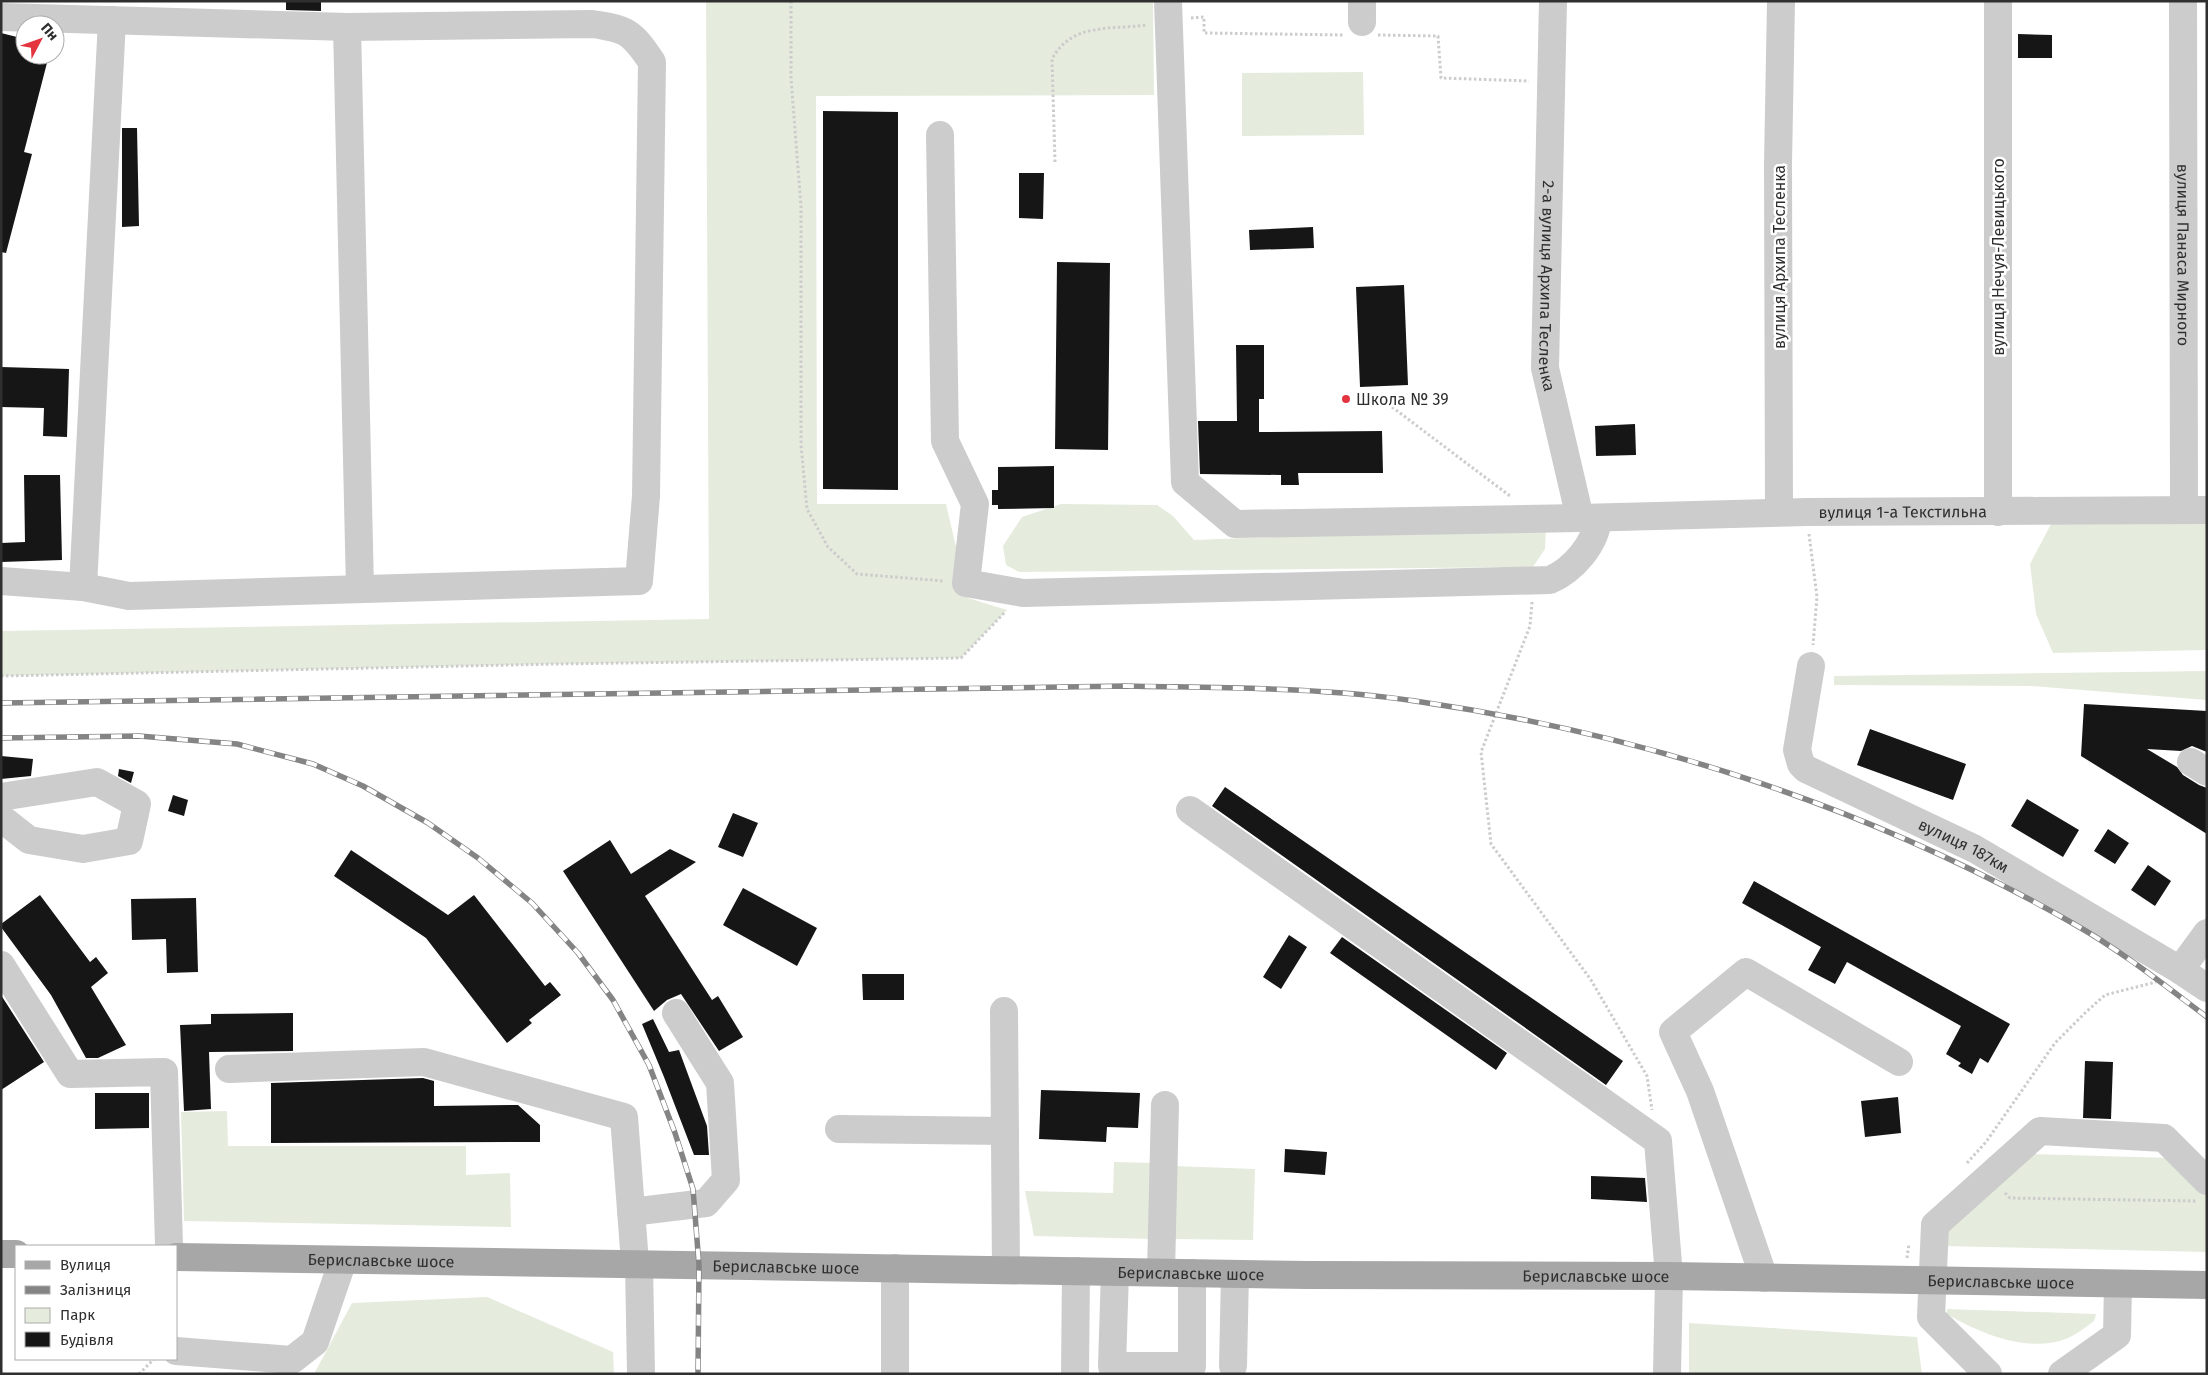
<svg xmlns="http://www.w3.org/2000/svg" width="2208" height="1375" viewBox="0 0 2208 1375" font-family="'Fira Sans',sans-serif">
<rect width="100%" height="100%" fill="#fff"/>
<!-- green -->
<path fill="#e5ecdd" d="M706 1H1153L1154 95 816 96 817 504H946L968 598 1007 610 961 658 556 664 1 676V631L709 619Z
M1363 72 1364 135 1242 136V73Z
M1061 504 1157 505 1173 516 1194 540 1546 527 1545 549 1533 567 1019 572 1006 565 1003 546 1022 517Z
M2207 523V650L2053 653 2036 614 2030 564 2051 524Z
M2207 671V700L2031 686 1834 685V676Z
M227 1111 228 1146H466V1175L510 1173 511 1227 184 1221 181 1112Z
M2029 1154 2171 1158 2207 1192V1252L1942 1246 1945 1228Z
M1114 1162 1156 1163 1153 1239 1034 1236 1025 1191 1113 1193Z
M1174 1166 1255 1169 1253 1240 1174 1239Z
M487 1297 613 1352 614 1374H314L352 1303Z
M1947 1309 2096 1314 2094 1321C2086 1327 2077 1334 2068 1338 2029 1354 1981 1334 1947 1314Z
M1689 1323 1917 1337 1922 1374H1689Z"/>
<!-- building -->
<path fill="#161616" d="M286 1 321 2V11L286 10Z
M1 33 25 39V55H49L24 152 32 154 6 253 1 252Z
M2018 34 2052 35V58H2018Z
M823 111 898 112V490L823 489Z
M122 128H137L139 226 122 227Z
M1019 173H1044L1043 219 1019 218Z
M1313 227 1314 248 1250 250 1249 230Z
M1057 262 1110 263 1108 450 1055 449Z
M1404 285 1408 385 1360 387 1356 287Z
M1236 345H1264V399H1259V432L1382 431 1383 473H1298L1299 485H1281V475L1200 474 1198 421H1237Z
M1 367 69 369 67 437 43 436 44 408 1 407Z
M1635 424 1636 455 1596 456 1595 426Z
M1054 466V508L998 509V505H992V490H998V467Z
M24 475H60L62 560 1 562V543L25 542Z
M2084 704 2207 711V752L2192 746 2181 751 2147 749 2177 767 2183 775 2199 785 2207 788V834L2081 756Z
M1870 729 1966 764 1953 800 1857 765Z
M1 756 33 759 31 776 1 779Z
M119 769 134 772 131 783 118 776Z
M1225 787 1623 1061 1606 1085 1212 806Z
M173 795 188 800 184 816 168 811Z
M2027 799 2079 830 2063 857 2011 826Z
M733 813 758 823 743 857 718 847Z
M2108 829 2129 843 2115 864 2094 851Z
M610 840 631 874 670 849 696 862 645 896 712 1000 718 996 743 1037 719 1051 681 994 667 1000 654 1011 563 871Z
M351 850 448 915 474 895 545 986 550 982 561 995 529 1020 532 1023 507 1043 426 938 334 876Z
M2148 865 2171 881 2155 906 2131 890Z
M1754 881 2010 1024 1988 1063 1980 1058 1972 1074 1958 1066 1961 1063 1946 1054 1961 1026 1847 962 1835 984 1808 970 1821 947 1742 903Z
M743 888 817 928 797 966 723 925Z
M40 895 90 962 96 957 108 973 91 987 126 1045 98 1058H86L51 995 1 927V924Z
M196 898 198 972 167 973 166 939 132 940 131 899Z
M1289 935 1307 947 1281 989 1263 977Z
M1342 937 1507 1053 1496 1070 1330 953Z
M862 974H904V1000H863Z
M1 995 44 1062 1 1090Z
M293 1013V1051L209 1052 211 1109 184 1111 180 1025 211 1024V1014Z
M653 1019 669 1052 679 1050 707 1126 709 1155H694L664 1077 642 1024Z
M2085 1061 2113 1062 2111 1119 2083 1118Z
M423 1078 434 1081V1106L518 1105 540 1125V1142L271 1143V1083Z
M1041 1090 1140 1093 1138 1128 1107 1127 1106 1142 1039 1139Z
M95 1093H149V1128L95 1129Z
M1898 1097 1901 1133 1865 1137 1861 1101Z
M1285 1149 1327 1152 1325 1175 1284 1172Z
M1591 1176 1645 1178 1647 1202 1591 1199Z"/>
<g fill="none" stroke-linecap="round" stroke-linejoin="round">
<!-- path -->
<path stroke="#ccc" stroke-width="3" stroke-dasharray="2.5 2.5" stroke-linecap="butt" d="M791 1V78L801 207V445L807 509 828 547 857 574 944 581
M1191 18 1204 17V33L1345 35
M1378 35 1438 36 1441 78 1529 81
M1055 162 1052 59C1072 22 1111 30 1147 25
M1388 404 1510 496
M1809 534 1817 597 1813 645
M1532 602 1530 626 1481 752 1491 844 1591 980 1647 1076 1652 1110
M1 676 556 664 961 658 1005 612
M1967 1163 1986 1142 2055 1043 2086 1012 2105 995 2156 982
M2005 1193 2010 1198 2196 1201
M1907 1258 1909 1244
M139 1374 154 1359"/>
<!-- minor -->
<g stroke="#ccc" stroke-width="28">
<path d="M1168 1 1185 482 1235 524 1580 518"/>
<path id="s1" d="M1553 1 1545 368 1580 518 1807 512 2207 510"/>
<path id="s2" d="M2183 1 2184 509"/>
<path d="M1 17 347 27 592 24C627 29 632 32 652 62L646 496 639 581 129 596 83 587 1 581"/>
<path d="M1362 22V1"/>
<path d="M347 27 360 589"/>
<path d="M940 135 945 441 975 504 966 583 1023 593 1550 580C1573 570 1596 544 1598 518"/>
<path d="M1779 512 1778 164 1781 1"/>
<path d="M1998 512V1"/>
<path d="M83 587 112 20"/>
<path id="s3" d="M1811 666 1797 750 1801 764 1806 769 1975 849 2180 970 2207 988"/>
<path d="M2191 762 2207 772"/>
<path d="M1 797 97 782 137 804 129 841 83 849 29 840 1 818"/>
<path d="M1190 810 1658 1141 1669 1276 1667 1374"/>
<path d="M1 965 70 1074 164 1072 169 1246"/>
<path d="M2180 970 2207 933"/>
<path d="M1004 1011 1006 1270"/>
<path d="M229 1069 424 1062 624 1117 635 1263"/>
<path d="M839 1129 1005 1131"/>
<path d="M631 1212 706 1203 726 1180 720 1083 676 1013"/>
<path d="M639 1263 641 1374"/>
<path d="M1115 1272 1112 1366H1192V1273"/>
<path d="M1161 1272 1165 1105"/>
<path d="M1764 1278 1700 1091 1673 1032 1746 972 1899 1062"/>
<path d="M176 1351 292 1360 315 1342 343 1260"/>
<path d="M1233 1366 1235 1274"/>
<path d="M895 1374V1268"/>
<path d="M1075 1374 1076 1271"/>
<path d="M1988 1374 1931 1317 1935 1225 2040 1131 2164 1138 2207 1181"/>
<path d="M2062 1374 2117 1335 2118 1284"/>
</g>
<!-- major -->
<g stroke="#a7a7a7" stroke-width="28">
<path d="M1 1254H16"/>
<path id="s4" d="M176 1257 1309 1275 1669 1276 2207 1285"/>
</g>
<defs>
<path id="rail" d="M1 703 1126 686C1222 688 1319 687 1415 701 1645 734 1872 808 2074 924 2120 950 2164 985 2207 1017
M1 738 139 736 237 744 313 764 363 786 428 823 478 858 532 903 578 953 613 1000 649 1065 675 1133 693 1189 699 1265 698 1374"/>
</defs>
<!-- rail casing -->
<use href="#rail" stroke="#848484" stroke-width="5.5"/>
<!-- rail -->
<use href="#rail" stroke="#fff" stroke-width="4" stroke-dasharray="11" stroke-linecap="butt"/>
</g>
<!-- markers -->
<circle fill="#e33440" stroke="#fff" stroke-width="2" cx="1346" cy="399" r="5"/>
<g text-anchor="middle" stroke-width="5" stroke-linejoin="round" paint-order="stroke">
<!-- street labels -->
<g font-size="16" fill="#2f2f2f" stroke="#fff">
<text dy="6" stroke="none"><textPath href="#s2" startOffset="254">вулиця Панаса Мирного</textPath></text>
<text transform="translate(1779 257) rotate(-90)" y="6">вулиця Архипа Тесленка</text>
<text transform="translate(1998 257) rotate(-90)" y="6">вулиця Нечуя-Левицького</text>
<text dy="6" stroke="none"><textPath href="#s1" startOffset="285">2-а вулиця Архипа Тесленка</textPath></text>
<text dy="6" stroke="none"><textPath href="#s1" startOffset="844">вулиця 1-а Текстильна</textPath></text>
<text dy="6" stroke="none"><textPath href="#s3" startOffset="282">вулиця 187км</textPath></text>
<text dy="6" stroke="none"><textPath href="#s4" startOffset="205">Бериславське шосе</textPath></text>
<text dy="6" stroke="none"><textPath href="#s4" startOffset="610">Бериславське шосе</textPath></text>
<text dy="6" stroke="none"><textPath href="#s4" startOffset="1015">Бериславське шосе</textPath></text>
<text dy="6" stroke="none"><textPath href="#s4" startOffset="1420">Бериславське шосе</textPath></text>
<text dy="6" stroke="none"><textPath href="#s4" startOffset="1825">Бериславське шосе</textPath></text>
</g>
<!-- poi labels -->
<g font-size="16" fill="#2f2f2f" stroke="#fff" text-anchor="start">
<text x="1356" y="405">Школа № 39</text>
</g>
</g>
<!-- border -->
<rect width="2208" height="1375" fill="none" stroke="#2f2f2f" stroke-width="5"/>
<!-- legend -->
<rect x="15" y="1245" width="162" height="115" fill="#ffffff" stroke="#acacac"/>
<rect x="25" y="1261" width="25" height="8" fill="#a7a7a7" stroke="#acacac"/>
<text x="60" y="1270" font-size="15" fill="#2f2f2f">Вулиця</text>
<rect x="25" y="1286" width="25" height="8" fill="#848484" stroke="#acacac"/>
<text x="60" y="1295" font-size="15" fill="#2f2f2f">Залізниця</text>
<rect x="25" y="1308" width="25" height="15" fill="#e5ecdd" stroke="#acacac"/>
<text x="60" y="1320" font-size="15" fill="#2f2f2f">Парк</text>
<rect x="25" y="1332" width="25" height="15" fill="#161616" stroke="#acacac"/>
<text x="60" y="1345" font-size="15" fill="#2f2f2f">Будівля</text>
<!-- north arrow -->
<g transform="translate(40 40) rotate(49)"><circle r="24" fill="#ffffff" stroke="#acacac"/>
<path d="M0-4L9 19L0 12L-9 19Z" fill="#e33440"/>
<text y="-8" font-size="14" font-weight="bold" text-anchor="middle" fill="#2f2f2f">Пн</text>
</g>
</svg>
